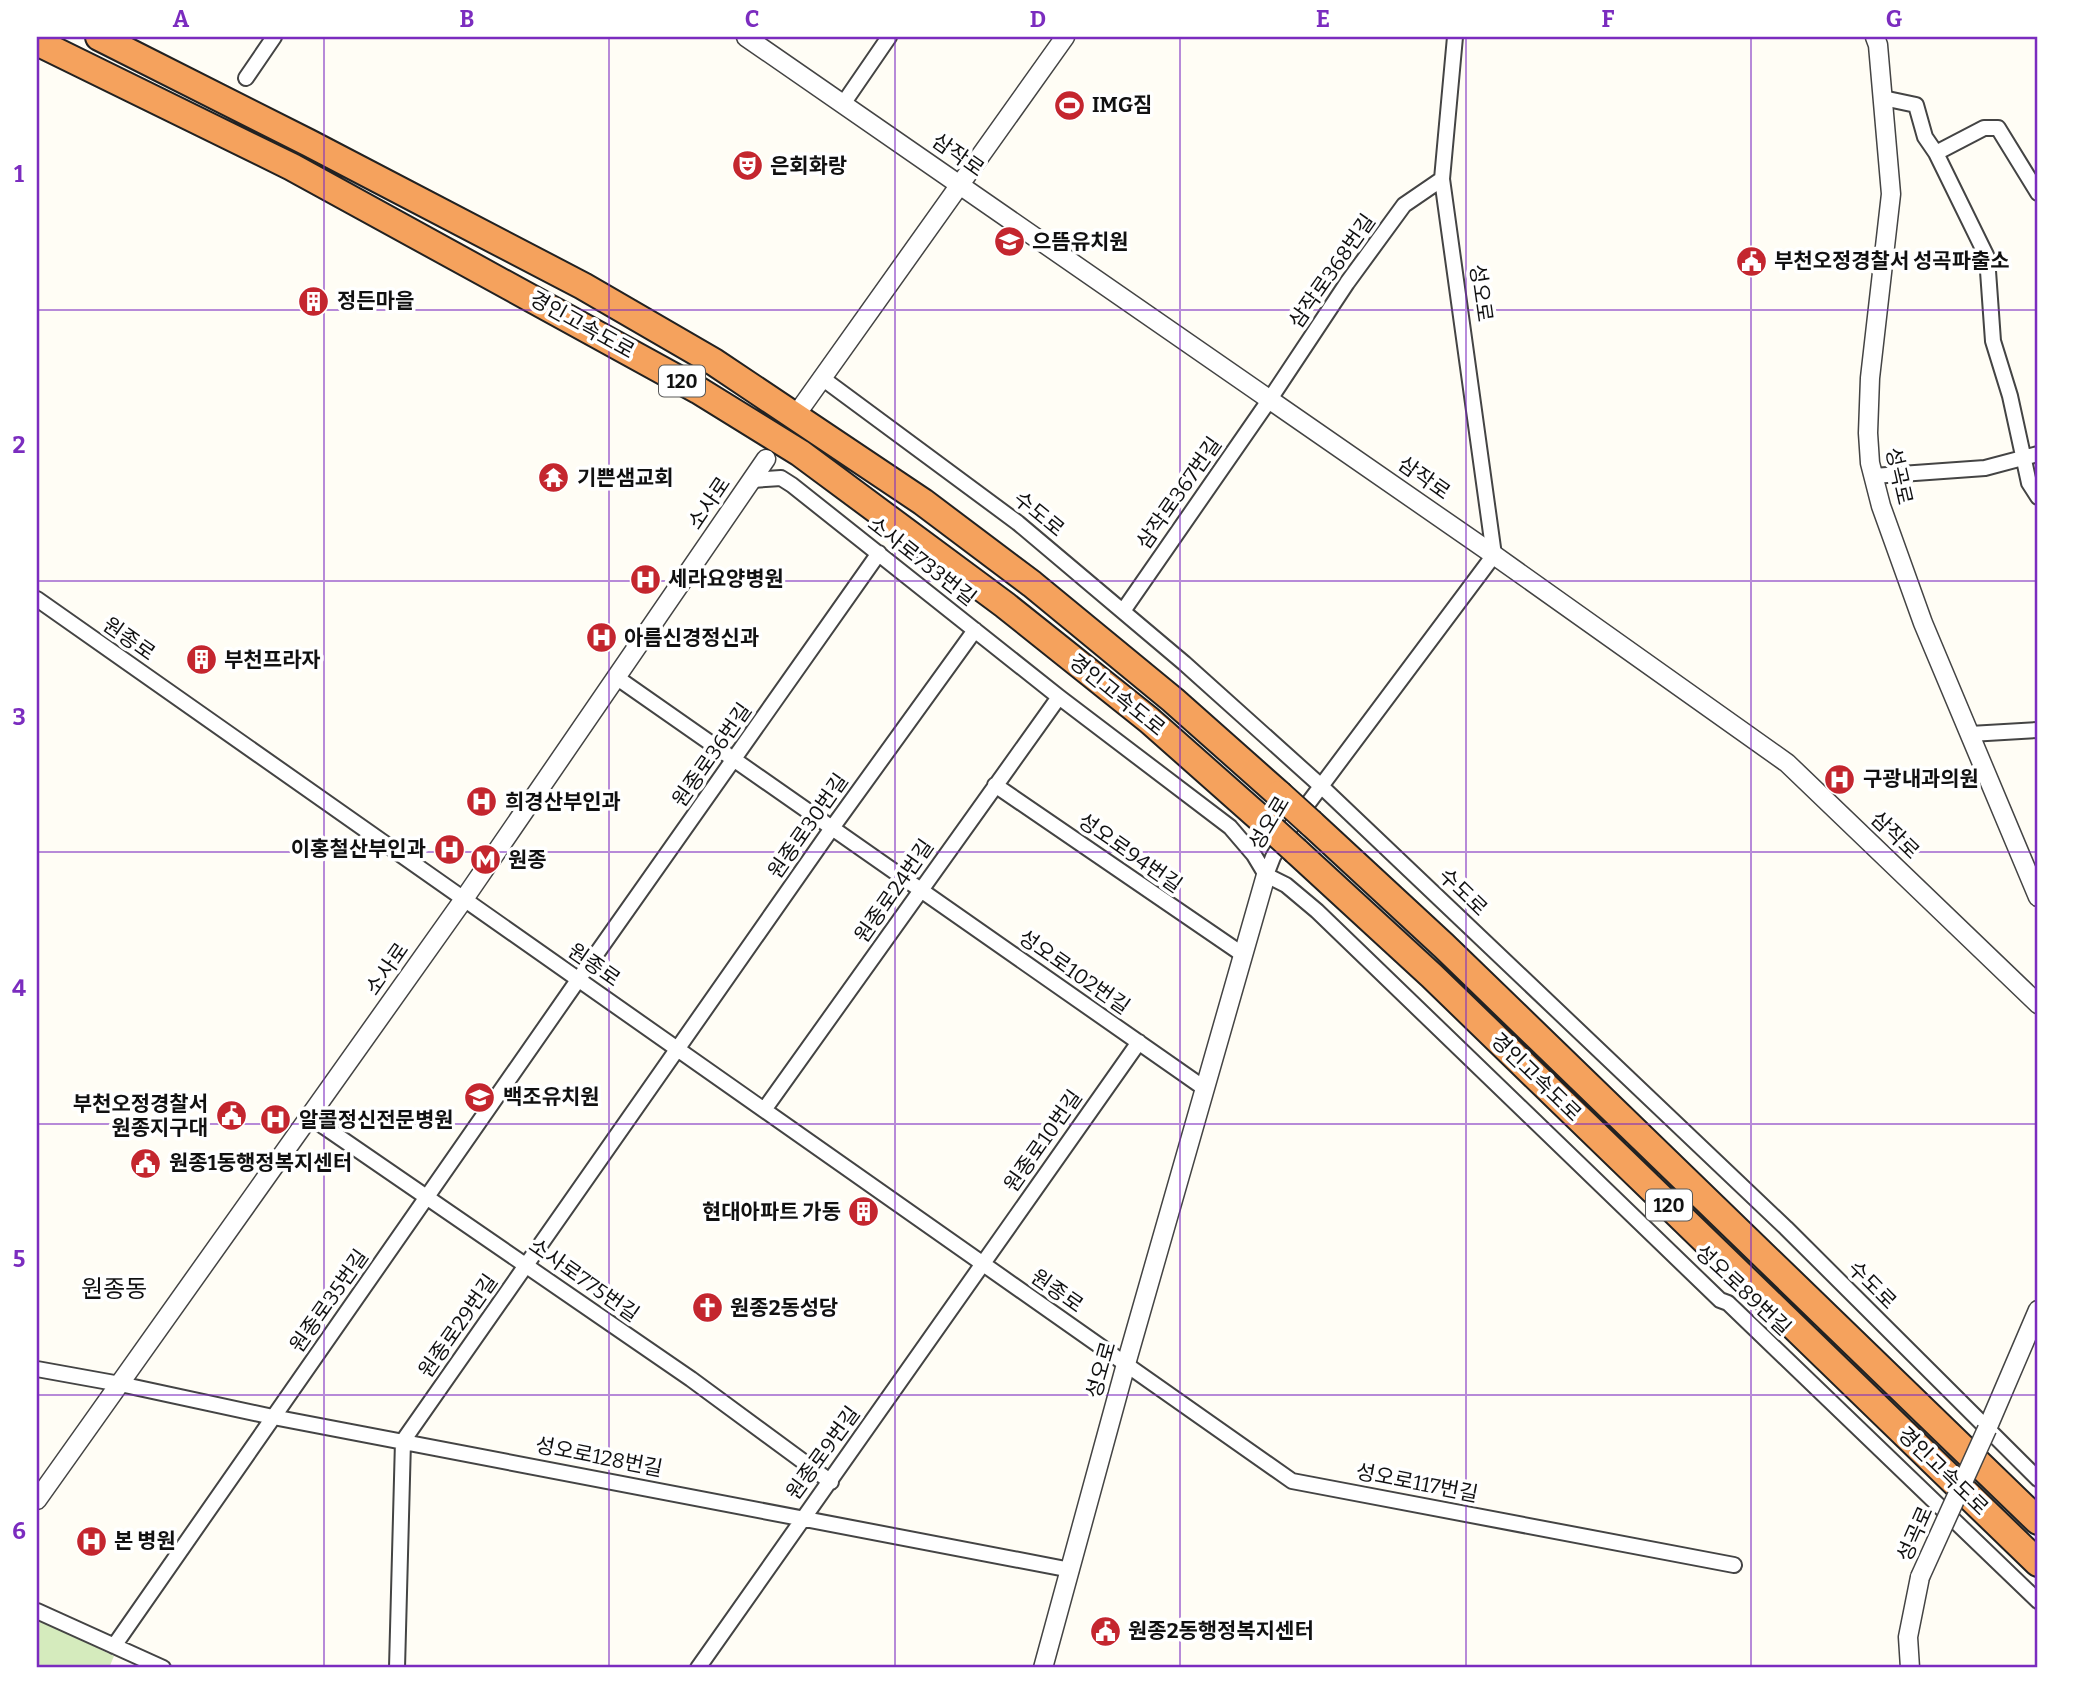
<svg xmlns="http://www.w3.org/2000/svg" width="2075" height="1705" viewBox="0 0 2075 1705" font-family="Bitter,'Noto Sans KR',serif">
<rect width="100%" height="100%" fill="#fffdf5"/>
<!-- green -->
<path fill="#d5ebbd" d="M39 1620 114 1656 109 1668H41C33 1658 34 1632 39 1620Z"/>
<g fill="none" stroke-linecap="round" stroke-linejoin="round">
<defs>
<path id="minor" d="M246 78 274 37
M1883 98 1916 105 1925 137 1936 153 1987 257 1993 341 2010 396 2029 483 2038 497
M843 104 889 37
M1936 153 1984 128H1998L2038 193
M822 378 1018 523 1184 663 1321 786 1786 1228 2038 1479
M1873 476 1985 468 2038 454
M752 480 781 478 792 485 1059 697 1230 827 1254 855 1266 875
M37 599 1292 1481 1734 1565
M1123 611 1270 399 1347 283 1404 205 1442 179
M616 677 1204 1088
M1970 734 2038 730
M995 785 1242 954
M1266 875 1286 885 1317 911 1720 1300 1728 1303 2038 1601
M1266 875 1273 857 1292 825 1494 555 1442 179 1455 37
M764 1110 1059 697
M310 1117 691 1379 831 1482
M37 1369 120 1384 273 1417 1071 1570
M37 1611 163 1668
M114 1646 578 980 879 553
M397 1668 403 1441 832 828 975 630
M698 1668 1139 1042"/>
<path id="tertiary" d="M746 37 1494 555 1787 763 2038 1004
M1875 37 1878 45 1891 194 1870 378 1868 433 1870 463 1881 506 1923 623 2038 897
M803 405 1065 37
M1987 1429 2038 1310
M37 1500 464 899 766 459
M1043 1668 1126 1364 1266 875
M1910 1668 1908 1637 1920 1577"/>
<path id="motorway" d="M99 37 309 143 583 286 714 362 923 502 1032 584 1173 700 1279 794
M37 42 292 167 698 390 800 453 1005 605 1149 720 1262 820
M1311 823 1444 946 2038 1521
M1296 851 1432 976 2038 1563"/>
</defs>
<!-- minor casing -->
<use href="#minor" stroke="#444" stroke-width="18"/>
<!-- tertiary casing -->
<use href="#tertiary" stroke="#444" stroke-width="21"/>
<!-- motorway casing -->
<use href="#motorway" stroke="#222" stroke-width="30"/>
<!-- minor -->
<use href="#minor" stroke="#fff" stroke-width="14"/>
<!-- tertiary -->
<use href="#tertiary" stroke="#fff" stroke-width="18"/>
<!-- motorway -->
<use href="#motorway" stroke="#f5a25d" stroke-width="26"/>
<defs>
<path id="tertiary-bridge" d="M1920 1577 1987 1429"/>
<path id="motorway-bridge" d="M1279 794 1311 823
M1262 820 1296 851"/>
</defs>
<!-- tertiary-bridge casing -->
<use href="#tertiary-bridge" stroke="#444" stroke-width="21" stroke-linecap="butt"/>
<!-- motorway-bridge casing -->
<use href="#motorway-bridge" stroke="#222" stroke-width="30" stroke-linecap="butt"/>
<!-- tertiary-bridge -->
<use href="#tertiary-bridge" stroke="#fff" stroke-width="18"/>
<!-- motorway-bridge -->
<use href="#motorway-bridge" stroke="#f5a25d" stroke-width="26"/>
</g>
<!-- grid -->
<path fill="none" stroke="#7b2cbf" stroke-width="2" stroke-opacity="0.55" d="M324 37V1668M609 37V1668M895 37V1668M1180 37V1668M1466 37V1668M1751 37V1668M37 310H2038M37 581H2038M37 852H2038M37 1124H2038M37 1395H2038"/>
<!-- icons -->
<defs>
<symbol id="stadium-disc" viewBox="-11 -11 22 22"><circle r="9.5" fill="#c4262e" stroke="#fff"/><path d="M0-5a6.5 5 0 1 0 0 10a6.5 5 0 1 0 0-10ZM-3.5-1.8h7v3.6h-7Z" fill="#fff"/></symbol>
<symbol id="theatre-disc" viewBox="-11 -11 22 22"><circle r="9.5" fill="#c4262e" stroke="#fff"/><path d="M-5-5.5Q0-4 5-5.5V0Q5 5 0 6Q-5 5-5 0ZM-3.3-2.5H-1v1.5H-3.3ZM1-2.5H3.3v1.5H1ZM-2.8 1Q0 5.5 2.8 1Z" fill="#fff"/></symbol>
<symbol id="school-disc" viewBox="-11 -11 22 22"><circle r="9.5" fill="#c4262e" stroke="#fff"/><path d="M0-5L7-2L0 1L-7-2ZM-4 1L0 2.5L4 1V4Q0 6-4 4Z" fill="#fff"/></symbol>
<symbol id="civic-disc" viewBox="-11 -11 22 22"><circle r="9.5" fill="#c4262e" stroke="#fff"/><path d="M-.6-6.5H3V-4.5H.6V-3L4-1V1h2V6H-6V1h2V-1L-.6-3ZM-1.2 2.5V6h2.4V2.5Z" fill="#fff"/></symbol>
<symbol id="building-disc" viewBox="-11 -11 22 22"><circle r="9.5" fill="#c4262e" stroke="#fff"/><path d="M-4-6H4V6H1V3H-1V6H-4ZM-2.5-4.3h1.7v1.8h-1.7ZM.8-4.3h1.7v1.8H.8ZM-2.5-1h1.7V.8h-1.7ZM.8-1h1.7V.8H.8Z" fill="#fff"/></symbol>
<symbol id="temple-disc" viewBox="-11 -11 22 22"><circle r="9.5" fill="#c4262e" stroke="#fff"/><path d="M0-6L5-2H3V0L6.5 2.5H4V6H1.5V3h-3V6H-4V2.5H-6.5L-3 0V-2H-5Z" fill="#fff"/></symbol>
<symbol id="hospital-disc" viewBox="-11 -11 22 22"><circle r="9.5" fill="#c4262e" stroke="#fff"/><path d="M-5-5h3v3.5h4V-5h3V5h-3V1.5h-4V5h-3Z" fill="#fff"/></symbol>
<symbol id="metro-disc" viewBox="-11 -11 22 22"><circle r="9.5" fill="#c4262e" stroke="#fff"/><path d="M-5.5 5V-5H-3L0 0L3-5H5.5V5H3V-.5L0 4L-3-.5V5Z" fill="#fff"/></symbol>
<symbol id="church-disc" viewBox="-11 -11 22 22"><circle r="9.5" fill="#c4262e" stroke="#fff"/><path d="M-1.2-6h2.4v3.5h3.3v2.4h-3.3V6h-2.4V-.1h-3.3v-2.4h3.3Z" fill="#fff"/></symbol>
</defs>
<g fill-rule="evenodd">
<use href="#stadium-disc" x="1052" y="88" width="35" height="35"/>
<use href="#theatre-disc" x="730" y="148" width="35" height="35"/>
<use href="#school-disc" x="992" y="224" width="35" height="35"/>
<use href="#civic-disc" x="1734" y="244" width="35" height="35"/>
<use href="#building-disc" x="296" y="284" width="35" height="35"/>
<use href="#temple-disc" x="536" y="460" width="35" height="35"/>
<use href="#hospital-disc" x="628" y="562" width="35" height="35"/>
<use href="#hospital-disc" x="584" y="620" width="35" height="35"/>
<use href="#building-disc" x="184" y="642" width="35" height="35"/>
<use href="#hospital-disc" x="1822" y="762" width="35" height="35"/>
<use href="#hospital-disc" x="464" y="784" width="35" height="35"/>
<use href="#hospital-disc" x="432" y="832" width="35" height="35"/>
<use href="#metro-disc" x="468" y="842" width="35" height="35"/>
<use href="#school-disc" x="462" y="1080" width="35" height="35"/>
<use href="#civic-disc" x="214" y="1098" width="35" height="35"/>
<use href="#hospital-disc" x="258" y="1102" width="35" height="35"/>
<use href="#civic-disc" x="128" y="1146" width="35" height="35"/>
<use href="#building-disc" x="846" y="1194" width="35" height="35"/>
<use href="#church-disc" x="690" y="1290" width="35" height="35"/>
<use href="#hospital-disc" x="74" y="1524" width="35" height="35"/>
<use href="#civic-disc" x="1088" y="1614" width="35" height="35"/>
</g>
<g text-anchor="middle" stroke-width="7" stroke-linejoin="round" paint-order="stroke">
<!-- shield labels -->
<g fill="#fff" stroke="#585858" stroke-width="2">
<rect x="659" y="365.5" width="46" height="31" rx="5"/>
<rect x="1646" y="1189.5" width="46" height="31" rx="5"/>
</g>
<g font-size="19" font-weight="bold" fill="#111">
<text x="682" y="388">120</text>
<text x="1669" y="1212">120</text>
</g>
<!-- poi labels -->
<g font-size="21" font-weight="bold" fill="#111" stroke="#fff" text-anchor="start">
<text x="1092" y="112">IMG짐</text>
<text x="770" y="173">은회화랑</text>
<text x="1032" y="249">으뜸유치원</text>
<text x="1774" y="268">부천오정경찰서 성곡파출소</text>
<text x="337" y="308">정든마을</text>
<text x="577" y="485">기쁜샘교회</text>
<text x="668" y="586">세라요양병원</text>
<text x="624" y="645">아름신경정신과</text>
<text x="224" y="667">부천프라자</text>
<text x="1863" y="786">구광내과의원</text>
<text x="505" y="809">희경산부인과</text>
<text x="426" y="856" text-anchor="end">이홍철산부인과</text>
<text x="508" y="867">원종</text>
<text x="503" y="1104">백조유치원</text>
<text x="208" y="1111" text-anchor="end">부천오정경찰서<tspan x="208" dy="24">원종지구대</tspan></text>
<text x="299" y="1127">알콜정신전문병원</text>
<text x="169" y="1170">원종1동행정복지센터</text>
<text x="841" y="1219" text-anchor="end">현대아파트 가동</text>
<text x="730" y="1315">원종2동성당</text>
<text x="114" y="1548">본 병원</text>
<text x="1128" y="1638">원종2동행정복지센터</text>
</g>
<!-- street labels -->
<g font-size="21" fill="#111" stroke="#fff">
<text transform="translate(958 155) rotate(35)" y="7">삼작로</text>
<text transform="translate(1332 271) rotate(-55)" y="7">삼작로368번길</text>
<text transform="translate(1481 293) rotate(82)" y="7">성오로</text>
<text transform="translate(582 325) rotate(29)" y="7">경인고속도로</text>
<text transform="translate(1899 476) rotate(77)" y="7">성곡로</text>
<text transform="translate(1424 478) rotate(35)" y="7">삼작로</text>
<text transform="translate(1179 493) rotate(-55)" y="7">삼작로367번길</text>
<text transform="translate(709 503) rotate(-56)" y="7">소사로</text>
<text transform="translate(1039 514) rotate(39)" y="7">수도로</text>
<text transform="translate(922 561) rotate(38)" y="7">소사로733번길</text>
<text transform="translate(129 639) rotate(35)" y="7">원종로</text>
<text transform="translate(1117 695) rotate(39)" y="7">경인고속도로</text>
<text transform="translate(712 755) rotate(-55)" y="7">원종로36번길</text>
<text transform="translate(1269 823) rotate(-59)" y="7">성오로</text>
<text transform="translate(808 826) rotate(-55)" y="7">원종로30번길</text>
<text transform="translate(1895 835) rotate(44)" y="7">삼작로</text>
<text transform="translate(1130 853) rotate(35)" y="7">성오로94번길</text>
<text transform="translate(894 891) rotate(-55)" y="7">원종로24번길</text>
<text transform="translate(1463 892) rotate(44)" y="7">수도로</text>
<text transform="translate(594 965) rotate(35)" y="7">원종로</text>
<text transform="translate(387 969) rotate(-55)" y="7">소사로</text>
<text transform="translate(1074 972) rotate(35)" y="7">성오로102번길</text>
<text transform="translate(1536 1077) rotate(44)" y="7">경인고속도로</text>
<text transform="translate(1043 1141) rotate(-55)" y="7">원종로10번길</text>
<text transform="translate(584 1280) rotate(35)" y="7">소사로775번길</text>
<text transform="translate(1872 1285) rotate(45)" y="7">수도로</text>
<text transform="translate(1743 1290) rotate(43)" y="7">성오로89번길</text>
<text transform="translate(1057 1291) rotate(35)" y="7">원종로</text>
<text transform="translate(329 1301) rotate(-55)" y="7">원종로35번길</text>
<text transform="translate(458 1326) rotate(-55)" y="7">원종로29번길</text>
<text transform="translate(1101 1370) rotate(-74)" y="7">성오로</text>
<text transform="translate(823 1453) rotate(-54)" y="7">원종로9번길</text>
<text transform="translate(599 1457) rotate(11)" y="7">성오로128번길</text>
<text transform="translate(1943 1471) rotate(44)" y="7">경인고속도로</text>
<text transform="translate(1417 1483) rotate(11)" y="7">성오로117번길</text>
<text transform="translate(1915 1534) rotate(-66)" y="7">성곡로</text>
</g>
<!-- quarter labels -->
<g font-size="24" fill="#111" stroke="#fff">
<text x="114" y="1297">원종동</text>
</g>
</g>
<!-- border -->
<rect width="2075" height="1705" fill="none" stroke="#ffffff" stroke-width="77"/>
<rect x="38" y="38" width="1998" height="1628" fill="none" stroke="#7b2cbf" stroke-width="2.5"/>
<g font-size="23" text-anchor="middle" font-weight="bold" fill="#7b2cbf">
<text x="181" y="27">A</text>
<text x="467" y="27">B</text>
<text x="752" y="27">C</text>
<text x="1038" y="27">D</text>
<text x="1323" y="27">E</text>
<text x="1608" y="27">F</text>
<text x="1894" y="27">G</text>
<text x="19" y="182">1</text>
<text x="19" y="453">2</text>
<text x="19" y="725">3</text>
<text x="19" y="996">4</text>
<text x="19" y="1267">5</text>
<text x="19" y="1539">6</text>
</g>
</svg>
